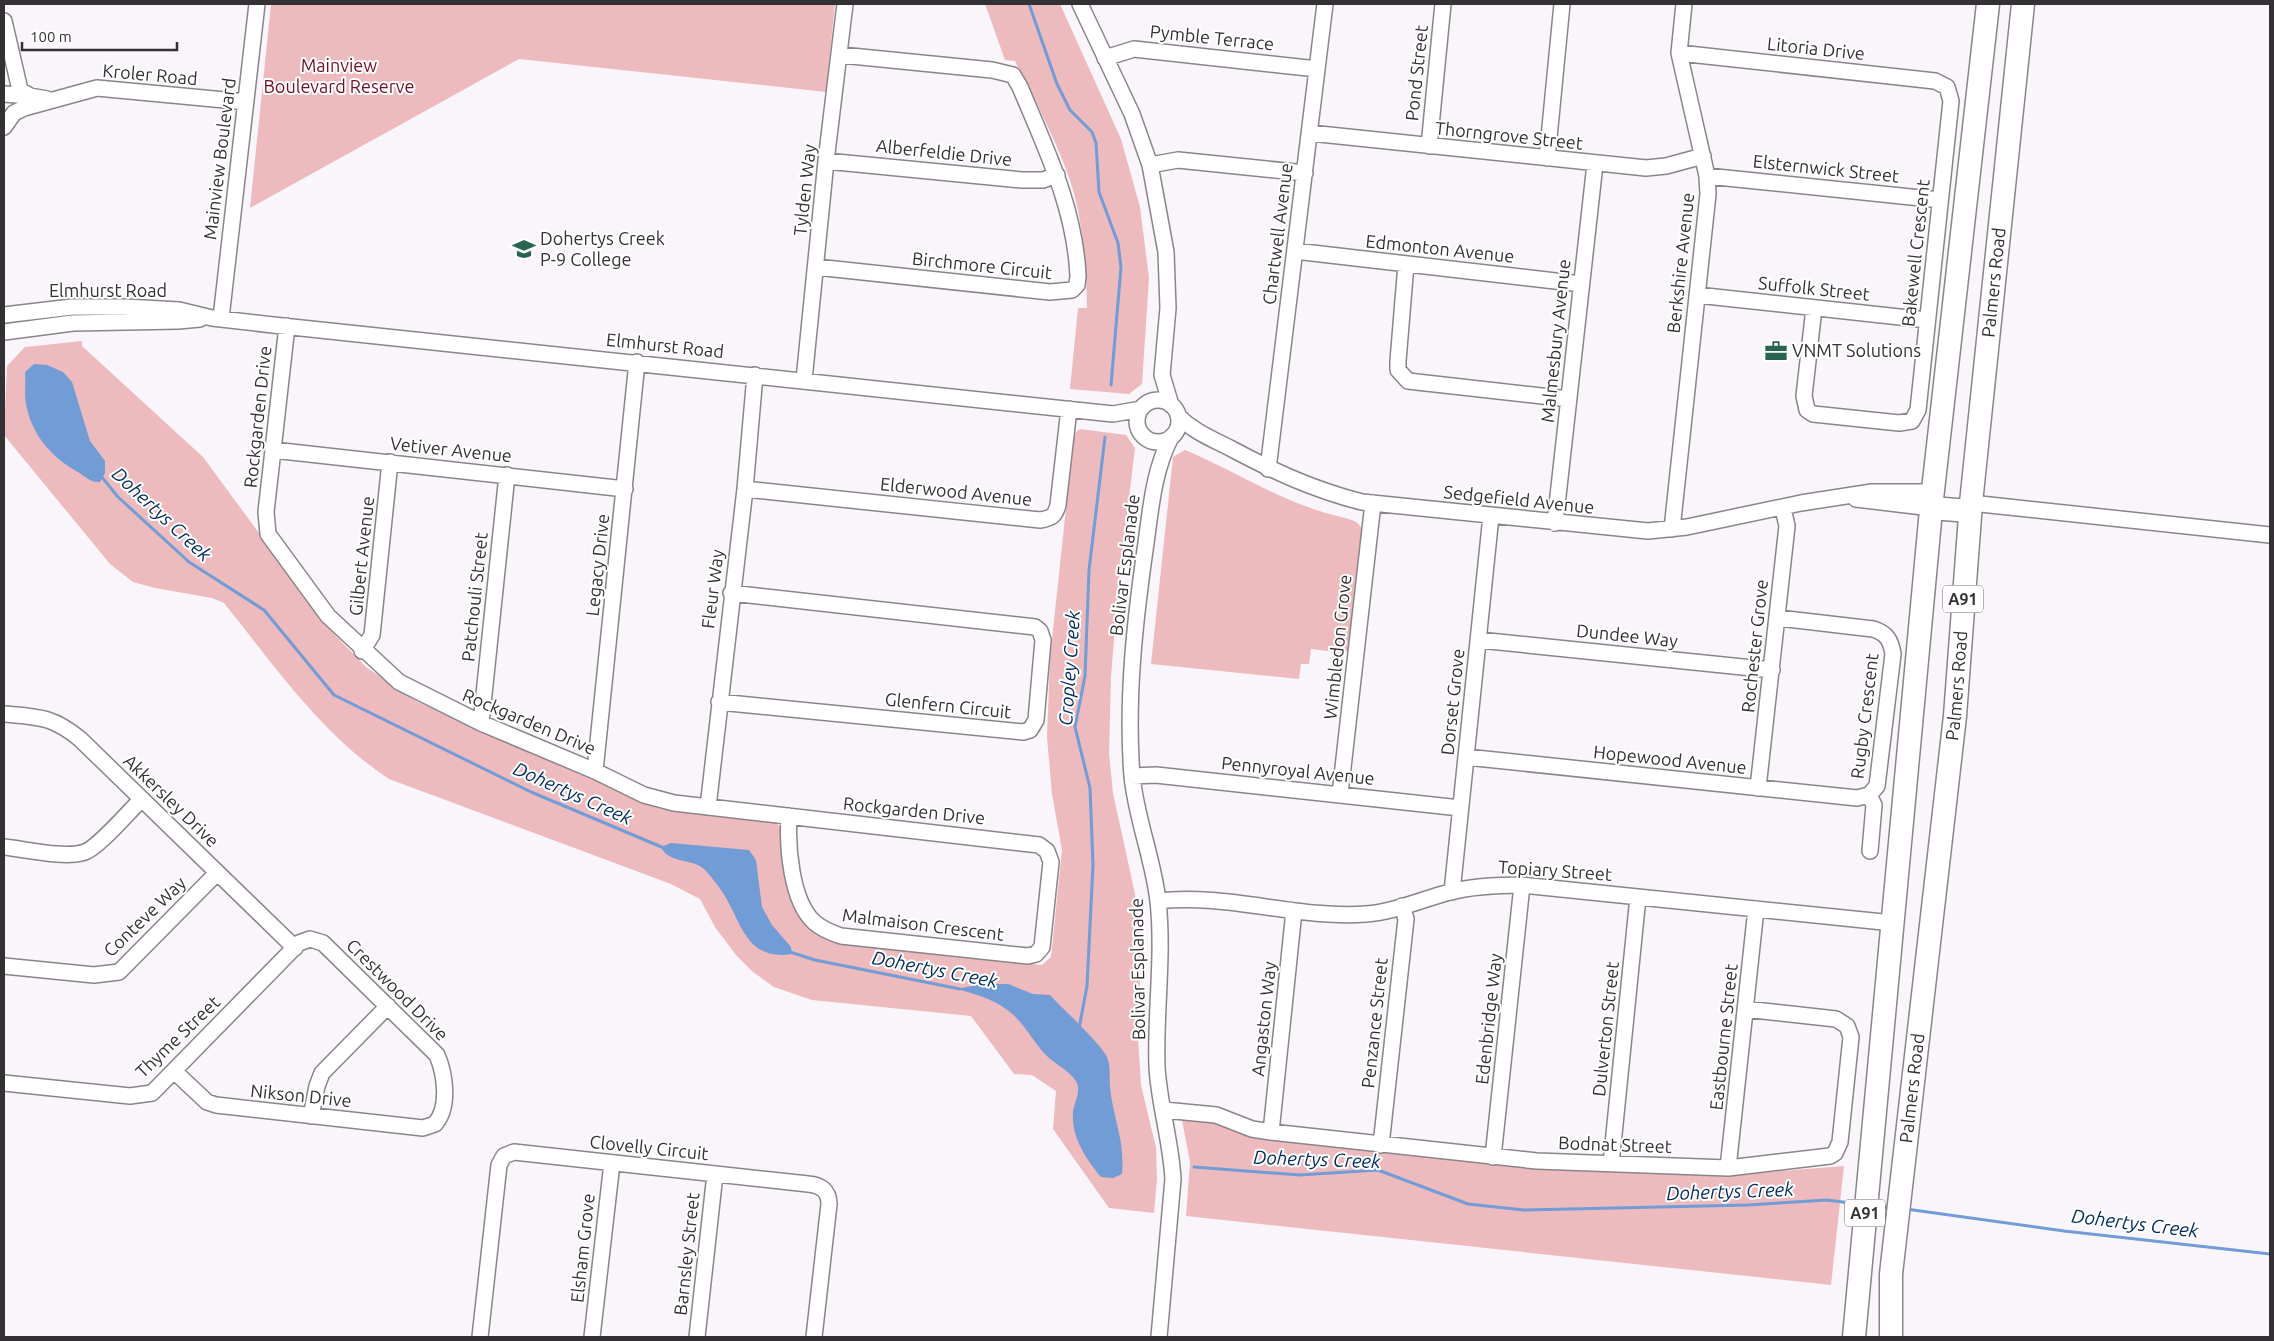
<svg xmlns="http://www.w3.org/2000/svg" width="2274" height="1341" viewBox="0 0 2274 1341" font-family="Ubuntu,sans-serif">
<rect width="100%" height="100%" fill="#f9f5fb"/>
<!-- green -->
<path fill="#edbabd" d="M271 4H835L826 92 519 59 250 208Z
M985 4H1060L1121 139 1140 207 1149 278 1142 384 1129 394 1070 389 1078 308H1087C1086 262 1083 213 1066 169 1052 132 1033 97 1015 61L1005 60Z
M82 341V346L203 457 331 631 366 667 418 702 660 809 775 822 782 828 799 911 868 946 1042 965 1051 957 1062 850 1052 794 1047 737 1050 658 1074 434 1080 429 1126 435 1135 448 1119 581 1111 676 1109 754 1113 793 1135 894 1141 948 1138 1038 1141 1085 1156 1148 1157 1179 1154 1213 1109 1208 1053 1129 1056 1091 1032 1075 1014 1074 971 1016 812 1000 774 987 753 972 736 955 715 927 700 899 671 884 389 779C321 734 275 666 224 603L212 598 155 588 133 582 110 564 4 435 7 366 25 347Z
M1185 450C1238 472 1284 504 1341 517 1352 520 1362 521 1362 534L1350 648 1345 653 1311 649 1309 664H1301L1299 679 1151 664 1173 457Z
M1185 1116 1212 1119 1258 1138 1537 1168 1729 1175 1844 1166 1831 1285 1186 1216 1190 1162 1182 1120Z"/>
<!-- water -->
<path fill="#729cd6" d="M34 364 47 365 63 372 72 382 90 441 105 461V473L100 482C90 483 84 475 76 471 50 456 31 433 26 404 24 394 26 383 25 372Z
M671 843 749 850 756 860 762 907 772 925 791 947 792 954C744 962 741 918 721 890 716 883 710 875 704 869 692 858 669 864 661 847Z
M982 984H1008L1033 994 1050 995C1062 1008 1101 1044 1107 1057 1111 1067 1109 1076 1110 1087 1113 1119 1125 1139 1122 1174L1113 1178 1101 1177C1086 1159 1071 1137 1073 1112 1074 1103 1079 1096 1078 1086 1076 1075 1057 1065 1049 1058 1033 1043 1024 1021 1006 1009 991 998 975 994 957 989Z"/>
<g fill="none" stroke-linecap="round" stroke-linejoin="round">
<!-- stream -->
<path stroke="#729cd6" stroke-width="3" d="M1029 4 1057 84 1070 110 1092 132 1096 143 1099 192 1118 243 1121 267 1111 385
M101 476 118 497 189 562 264 610 334 695 531 792 664 848
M790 952 815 960 960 989
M1079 1029 1087 986 1093 865 1090 788 1075 727 1085 676 1089 570 1105 437
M1194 1167 1300 1175 1378 1170 1468 1204 1524 1210 1748 1205 1827 1200 1858 1204
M1874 1206 1890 1208
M1906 1209 2064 1231 2270 1254"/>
<defs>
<path id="minor" d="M1080 4 1132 114 1150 165 1166 252 1168 308 1162 375 1171 405
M4 21 20 90 30 96 47 99
M1679 53 1935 81 1947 87 1951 101 1918 410 1912 421 1899 423 1823 415 1813 414 1807 410 1804 396 1814 308
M1105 58 1134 49 1317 69
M4 94 30 96
M4 127 14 113 24 108 97 88 246 102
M1310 133 1646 168 1666 166 1703 156
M1429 146 1443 4
M1547 158 1562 4
M826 161 1022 180H1043L1057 175
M1150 165 1178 160 1305 173
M1707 176 1940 200
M1295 251 1581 284
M1406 264 1398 361V370L1408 381 1569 399
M816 267 1050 292 1072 290 1077 285 1078 276C1075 208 1046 149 1020 87L1013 75 992 70 841 55
M1697 295 1927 320
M4 315 72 307H125L179 310 212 318 273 325 1113 414 1141 409
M221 318 257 4
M287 326 266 512 268 534 328 616 399 682 481 723 595 771 644 795 674 803 1039 845 1047 851 1051 862 1042 947 1036 954 1028 956 841 936C832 933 822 929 814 922 791 901 787 846 789 816
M4 332 73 323 178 321 200 319
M804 380 826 161 845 4
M1137 421a21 21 0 1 1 42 0a21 21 0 1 1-42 0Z
M1178 416C1193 431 1210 438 1230 448 1273 471 1314 490 1362 502L1648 531 1687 527 1801 503 1872 492H1933
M273 450 625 489
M1268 469 1325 4
M745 489 1040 520C1052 518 1055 516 1058 505L1069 409
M1856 499 1931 508
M1971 503 2270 535
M1555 523 1595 164
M1672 529 1708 194 1707 176 1679 53 1684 4
M1778 618 1873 629C1887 633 1891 641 1893 654L1877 786 1869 795 1874 805 1870 851
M1479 640 1772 670
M362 651 372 635 390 462
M719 702 1023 732 1030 730 1036 720 1043 640 1040 631 1035 627 731 593
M4 714C38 717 52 716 80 739L295 948
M481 723 507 475
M1466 757 1857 798 1869 795
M595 771 637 362
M1132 776 1156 775 1460 808
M1758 788 1787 526 1783 508
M1340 794 1373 503
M708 807 745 489 755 375
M4 847C25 849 65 859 85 852 99 847 130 810 142 799
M1452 892 1491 516
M1158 901C1227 893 1297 919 1366 914 1394 912 1423 899 1450 892 1474 886 1497 885 1522 885L1893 923
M4 966 94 975 119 972 217 873
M4 1083 130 1096 152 1093 299 943 310 939 323 943 437 1055C445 1074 450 1107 435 1124L423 1128 216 1105 207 1102 174 1071
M1164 1110 1216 1115 1252 1129 1271 1132 1537 1161 1728 1168 1830 1156 1835 1153 1840 1142 1851 1037 1847 1026 1836 1019 1745 1009
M311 1116 317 1086 322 1073 388 1006
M1271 1132 1294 911
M1381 1145 1406 919 1402 906
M1493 1157 1522 885
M1611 1164 1638 897
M1728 1168 1756 909
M480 1337 499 1165 504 1156 514 1152 808 1184C820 1185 829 1190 829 1204L814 1337
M592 1337 612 1163
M697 1337 715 1174
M1159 1337 1173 1179C1171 1141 1159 1104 1157 1067 1155 1012 1164 956 1158 901 1153 858 1136 818 1132 776 1126 698 1135 619 1146 543 1151 506 1154 470 1171 437"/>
<g id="highway">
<path d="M1931 508 1970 511"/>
<path d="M1854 1337 1932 499 1988 4"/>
<path id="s1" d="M1891 1337V1274L1955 716 1971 503 2023 4"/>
</g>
</defs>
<!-- minor casing -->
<use href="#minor" stroke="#89858a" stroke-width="18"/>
<!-- highway casing -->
<use href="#highway" stroke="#89858a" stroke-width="25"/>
<!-- minor -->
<use href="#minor" stroke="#fff" stroke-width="15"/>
<!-- highway -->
<use href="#highway" stroke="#fff" stroke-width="22"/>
</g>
<!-- icons -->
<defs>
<symbol id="school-bare" viewBox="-9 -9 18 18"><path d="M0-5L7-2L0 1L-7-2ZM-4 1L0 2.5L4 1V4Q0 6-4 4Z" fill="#28644f" stroke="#fff" stroke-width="2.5" paint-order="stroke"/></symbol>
<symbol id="office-bare" viewBox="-9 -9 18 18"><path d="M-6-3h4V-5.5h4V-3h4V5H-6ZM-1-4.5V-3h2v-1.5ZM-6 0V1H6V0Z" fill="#28644f" stroke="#fff" stroke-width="2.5" paint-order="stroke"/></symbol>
</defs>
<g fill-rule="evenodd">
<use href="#school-bare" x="508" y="233" width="32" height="32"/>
<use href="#office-bare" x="1760" y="335" width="32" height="32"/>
</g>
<g text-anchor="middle" stroke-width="4" stroke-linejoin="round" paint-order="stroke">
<!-- shield labels -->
<g fill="#fff" stroke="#706f70" stroke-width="1">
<rect x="1943" y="585.5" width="40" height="27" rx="4"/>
<rect x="1845" y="1199.5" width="40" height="27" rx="4"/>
</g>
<g font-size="16" font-weight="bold" fill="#333133">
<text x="1963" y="605">A91</text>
<text x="1865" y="1219">A91</text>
</g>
<!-- street labels -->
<g font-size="18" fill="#333133" stroke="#fff">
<text transform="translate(1212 38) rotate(6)" y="6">Pymble Terrace</text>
<text transform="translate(1816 49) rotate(6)" y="6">Litoria Drive</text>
<text transform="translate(1417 73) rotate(-84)" y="6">Pond Street</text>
<text transform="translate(150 75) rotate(5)" y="6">Kroler Road</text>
<text transform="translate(1509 136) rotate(6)" y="6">Thorngrove Street</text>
<text transform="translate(944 153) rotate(6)" y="6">Alberfeldie Drive</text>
<text transform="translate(220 159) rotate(-83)" y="6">Mainview Boulevard</text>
<text transform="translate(1826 169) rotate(6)" y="6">Elsternwick Street</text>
<text transform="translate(805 190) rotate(-84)" y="6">Tylden Way</text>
<text transform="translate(1278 234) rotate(-83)" y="6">Chartwell Avenue</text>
<text transform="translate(1440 249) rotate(6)" y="6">Edmonton Avenue</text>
<text transform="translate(1916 253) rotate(-84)" y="6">Bakewell Crescent</text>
<text transform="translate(1681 263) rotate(-84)" y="6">Berkshire Avenue</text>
<text transform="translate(982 266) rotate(6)" y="6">Birchmore Circuit</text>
<text dy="6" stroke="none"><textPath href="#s1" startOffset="1060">Palmers Road</textPath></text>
<text transform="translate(1814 289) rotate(6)" y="6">Suffolk Street</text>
<text x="108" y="297">Elmhurst Road</text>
<text transform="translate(1556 341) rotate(-84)" y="6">Malmesbury Avenue</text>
<text transform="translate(665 346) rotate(6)" y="6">Elmhurst Road</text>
<text transform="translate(258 417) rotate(-84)" y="6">Rockgarden Drive</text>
<text transform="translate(451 450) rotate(6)" y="6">Vetiver Avenue</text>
<text transform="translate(956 492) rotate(6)" y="6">Elderwood Avenue</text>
<text transform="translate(1519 500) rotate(6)" y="6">Sedgefield Avenue</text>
<text transform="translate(362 556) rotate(-84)" y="6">Gilbert Avenue</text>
<text transform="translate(598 565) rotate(-84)" y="6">Legacy Drive</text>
<text transform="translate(1125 565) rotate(-83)" y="6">Bolivar Esplanade</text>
<text transform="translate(713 589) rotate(-83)" y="6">Fleur Way</text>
<text transform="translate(475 597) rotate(-84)" y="6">Patchouli Street</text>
<text transform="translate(1627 636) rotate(6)" y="6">Dundee Way</text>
<text transform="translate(1755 646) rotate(-84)" y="6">Rochester Grove</text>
<text transform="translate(1338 647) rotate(-84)" y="6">Wimbledon Grove</text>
<text dy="6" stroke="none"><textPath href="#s1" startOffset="655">Palmers Road</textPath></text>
<text transform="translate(1453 702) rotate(-84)" y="6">Dorset Grove</text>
<text transform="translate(948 706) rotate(6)" y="6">Glenfern Circuit</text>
<text transform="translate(1865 716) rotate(-83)" y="6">Rugby Crescent</text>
<text transform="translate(529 722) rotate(23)" y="6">Rockgarden Drive</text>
<text transform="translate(1670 760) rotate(6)" y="6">Hopewood Avenue</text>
<text transform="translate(1298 771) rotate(6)" y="6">Pennyroyal Avenue</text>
<text transform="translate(171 801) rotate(44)" y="6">Akkersley Drive</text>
<text transform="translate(914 811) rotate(6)" y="6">Rockgarden Drive</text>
<text transform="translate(1555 871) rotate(4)" y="6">Topiary Street</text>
<text transform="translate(145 917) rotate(-44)" y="6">Conteve Way</text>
<text transform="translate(923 925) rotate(7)" y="6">Malmaison Crescent</text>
<text transform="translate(1138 969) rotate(-91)" y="6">Bolivar Esplanade</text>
<text transform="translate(397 990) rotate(45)" y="6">Crestwood Drive</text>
<text transform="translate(1264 1019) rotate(-84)" y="6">Angaston Way</text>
<text transform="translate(1489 1019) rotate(-84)" y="6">Edenbridge Way</text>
<text transform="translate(1375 1023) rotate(-84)" y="6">Penzance Street</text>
<text transform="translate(1606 1029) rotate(-84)" y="6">Dulverton Street</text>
<text transform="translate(178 1037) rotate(-44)" y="6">Thyme Street</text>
<text transform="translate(1724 1037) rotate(-84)" y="6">Eastbourne Street</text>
<text dy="6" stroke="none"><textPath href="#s1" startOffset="250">Palmers Road</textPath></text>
<text transform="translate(301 1096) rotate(6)" y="6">Nikson Drive</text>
<text transform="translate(1615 1145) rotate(2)" y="6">Bodnat Street</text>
<text transform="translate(649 1148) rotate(6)" y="6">Clovelly Circuit</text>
<text transform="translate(583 1248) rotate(-84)" y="6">Elsham Grove</text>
<text transform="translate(687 1254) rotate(-84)" y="6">Barnsley Street</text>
</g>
<!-- park labels -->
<g font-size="18" fill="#6e0f26" stroke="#fff">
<text x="339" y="72">Mainview<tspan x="339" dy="21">Boulevard Reserve</tspan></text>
</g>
<!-- poi labels -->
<g font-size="18" fill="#333133" stroke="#fff" text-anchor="start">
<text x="540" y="245">Dohertys Creek<tspan x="540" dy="21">P-9 College</tspan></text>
<text x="1792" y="357">VNMT Solutions</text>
</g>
<!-- water labels -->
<g font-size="19" font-style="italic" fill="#002b5e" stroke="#fff">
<text transform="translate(162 514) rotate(43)" y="7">Dohertys Creek</text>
<text transform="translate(1069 668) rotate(-86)" y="7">Cropley Creek</text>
<text transform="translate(573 793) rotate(24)" y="7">Dohertys Creek</text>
<text transform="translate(935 969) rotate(11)" y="7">Dohertys Creek</text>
<text transform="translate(1317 1159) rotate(2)" y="7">Dohertys Creek</text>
<text transform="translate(1730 1191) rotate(-2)" y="7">Dohertys Creek</text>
<text transform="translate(2135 1223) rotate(7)" y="7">Dohertys Creek</text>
</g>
</g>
<!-- border -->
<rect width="2274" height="1341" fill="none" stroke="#333133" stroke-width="10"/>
<!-- scale -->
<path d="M22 42v8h155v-8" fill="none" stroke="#333133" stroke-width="2.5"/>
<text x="30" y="42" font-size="15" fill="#333133" stroke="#ffffff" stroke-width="4" paint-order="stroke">100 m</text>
</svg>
